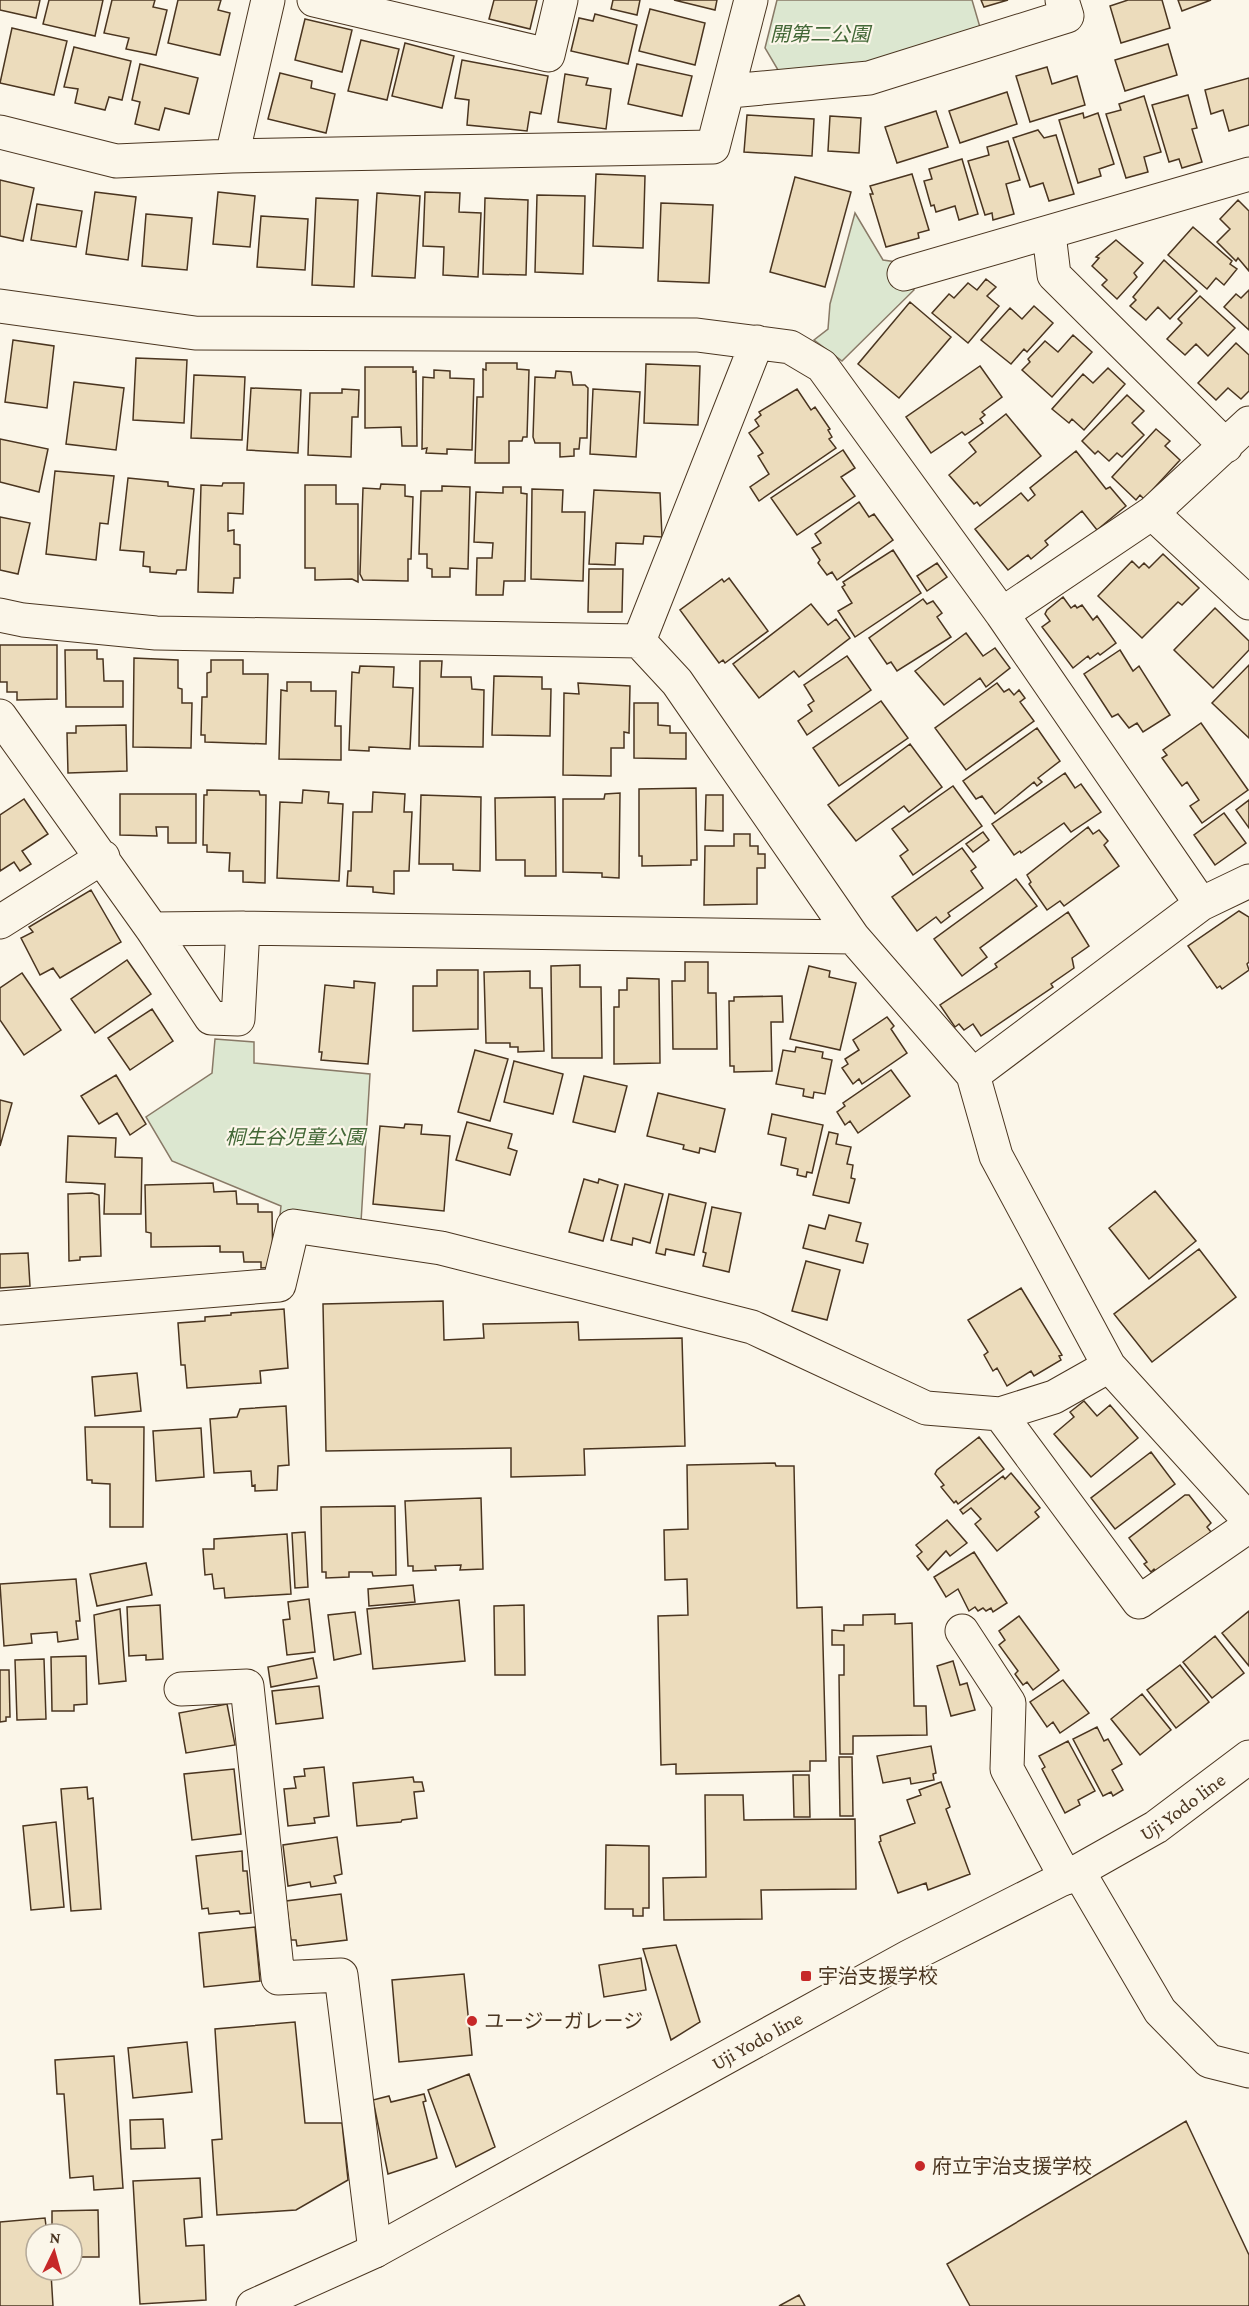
<svg xmlns="http://www.w3.org/2000/svg" width="1249" height="2306" viewBox="0 0 1249 2306" font-family="'Crimson Pro','Noto Sans JP',serif">
<rect width="100%" height="100%" fill="#fbf6e9"/>
<!-- green -->
<path fill="#dce7d0" stroke="#887966" stroke-width="1.5" d="M777 0H972L982 34 870 67 778 70 765 48Z
M855 213 883 260 897 262 914 290 842 361 814 340 828 329 830 304Z
M215 1039 254 1042V1063L370 1074 361 1222 279 1224 281 1206 172 1161 146 1117 212 1073Z"/>
<!-- building -->
<path fill="#ecdcbc" stroke="#4a3520" stroke-width="1.5" d="M0 0H40L36 18 0 10Z
M49 0H103L95 36 43 24Z
M112 0H155L153 7 167 10 156 55 126 49 129 38 104 33Z
M178 0H221L218 10 230 13 220 55 168 43Z
M494 0H537L530 29 489 19Z
M613 0H640L637 15 611 9Z
M674 0H717L715 10Z
M981 0H1008L984 7Z
M1128 0H1162L1170 28 1121 43 1110 6Z
M1178 0H1211L1182 11Z
M650 9 705 23 695 65 639 51Z
M595 14 637 25 628 64 571 51 579 18 593 21Z
M305 19 352 30 342 72 295 60Z
M12 28 67 41 54 95 0 83Z
M361 40 399 49 387 100 348 91Z
M405 43 454 56 442 108 392 96Z
M1168 44 1177 75 1125 91 1115 60Z
M74 47 131 61 122 100 109 97 105 110 75 103 78 89 64 87Z
M462 60 548 76 541 114 530 112 527 131 467 125 469 100 455 98Z
M140 64 198 78 189 114 165 108 159 130 135 124 140 102 132 100Z
M637 64 692 76 682 116 628 104Z
M1047 67 1052 84 1077 76 1085 105 1030 122 1016 76Z
M280 73 312 81 311 88 335 94 326 133 268 119Z
M565 74 588 78 586 85 611 89 606 129 558 122Z
M1249 78V125L1229 131 1223 110 1211 114 1205 90Z
M1007 92 1017 124 960 143 949 111Z
M1188 95 1197 128 1192 129 1202 162 1182 168 1179 159 1169 162 1152 105Z
M1144 96 1161 152 1144 157 1148 172 1126 178 1106 114 1121 110 1119 104Z
M936 111 948 147 897 163 885 127Z
M1083 113 1084 118 1098 113 1114 164 1099 169 1101 176 1078 183 1059 120Z
M747 115 814 119 812 156 744 152Z
M830 116 861 118 859 153 828 151Z
M1038 130 1044 138 1056 135 1074 194 1049 201 1043 183 1030 187 1013 138Z
M1008 141 1020 180 1006 184 1014 214 993 220 992 213 985 215 968 161 989 155 987 147Z
M962 159 978 214 959 220 955 206 936 212 934 205 931 206 924 181 932 179 929 169Z
M596 174 645 176 643 248 593 246Z
M912 174 929 230 918 233 919 238 886 247 870 194H873L870 186Z
M795 177 851 192 825 287 770 272Z
M0 180 34 188 23 241 0 236Z
M95 192 136 197 128 260 86 254Z
M218 192 255 196 250 247 213 244Z
M425 192 460 193 459 212 481 213 478 277 443 275 444 247 423 246Z
M377 193 420 196 415 278 372 276Z
M537 195 585 196 583 274 535 272Z
M316 198 358 200 354 287 312 285Z
M485 198 528 200 526 275 483 274Z
M1238 200 1249 211V271L1238 258 1236 261 1217 242 1230 229 1220 219Z
M661 203 713 205 709 283 658 281Z
M37 204 82 211 76 247 31 240Z
M146 214 192 218 187 270 142 266Z
M261 216 308 219 305 270 257 267Z
M1193 227 1232 261 1230 264 1237 269 1224 285 1216 278 1207 289 1168 255Z
M1116 240 1143 263 1134 273 1137 277 1117 299 1102 285 1107 280 1092 266 1099 258 1096 257Z
M1164 260 1197 291 1170 319 1158 307 1146 320 1130 306 1136 300 1133 297Z
M986 279 996 287 987 296 999 306 968 343 932 313 949 294 954 298 968 283 977 290Z
M1249 290V330L1224 307 1236 294 1241 298Z
M1200 296 1235 328 1208 356 1196 344 1185 355 1167 339 1182 323 1178 319Z
M910 302 951 337 899 398 858 364Z
M1034 306 1053 323 1027 352 1024 349 1011 364 981 340 1010 308 1022 319Z
M1073 335 1092 352 1052 397 1022 370 1030 362 1028 359 1045 341 1058 352Z
M13 340 54 346 47 408 5 402Z
M1236 343 1249 355V391L1241 399 1228 388 1216 400 1198 383Z
M136 358 187 360 184 423 133 420Z
M486 363H517V369L529 370 527 437H523L522 441H509V463H475L477 397H483V369L486 370Z
M646 364 700 366 698 425 644 423Z
M980 366 1002 397 982 412 985 415 980 419 983 423 965 435 962 432 931 453 906 417Z
M365 367H413V372L416 371 417 446H402L401 427 365 428Z
M1108 368 1125 384 1084 430 1072 419 1069 423 1052 409 1083 374 1093 383Z
M434 370 450 371V378L474 379 472 450 447 449V454L426 453 427 448 422 449 423 377 434 378Z
M556 371 571 372 573 385H585L588 388 587 438H580L579 449H574V456L560 457V443H535L533 437 535 377 555 378Z
M194 375 245 377 242 440 191 438Z
M74 382 124 388 116 450 66 444Z
M251 388 301 390 298 453 247 450Z
M342 389 359 390 358 417H352L351 457 308 455 310 393H342Z
M593 389 640 392 636 457 590 454Z
M797 389 811 410 815 407 830 429 828 430 832 437 829 439 836 448 759 501 750 487 769 474 758 456 763 453 749 433 759 426 755 420 761 415 759 412Z
M1127 395 1144 411 1132 423 1144 435 1122 457 1117 453 1109 461 1098 451 1095 454 1082 441Z
M1006 414 1041 456 980 506 977 502 974 504 949 475 976 452 969 443Z
M1156 429 1170 441 1165 446 1180 460 1144 499 1140 495 1136 500 1112 477Z
M0 439 48 449 39 492 0 482Z
M843 450 855 468 841 477 855 496 797 535 771 498Z
M1076 451 1106 489 1110 487 1126 506 1097 530 1082 511 1045 541 1048 545 1031 559 1028 555 1008 570 975 529 1021 493 1028 501 1035 495 1030 488Z
M55 471 114 476 108 524 100 523 96 560 46 554Z
M128 478 168 482V486L194 489 186 570H177L176 574 150 572V567L143 566 144 552 120 550Z
M223 483H244L243 514 228 513V531L234 530V544L240 545V578H234L233 593 198 592 201 485 222 486Z
M381 484 405 485V496L413 497 411 559H408V581L363 580 360 574 363 488 380 489Z
M305 485H336V504H358V582L352 579 315 580V568H305Z
M442 486 470 487 468 569 450 568V577H432V569L427 568V554H419L421 491H442Z
M503 487H521V493L527 494 525 581H504L503 595H476L477 558H492L493 543 474 542 476 492 503 493Z
M532 489 563 490 562 512H585L583 581 531 579Z
M594 490 660 493 662 537 644 536 643 544 616 543 615 565 589 564Z
M859 502 869 517 874 514 893 540 837 580 832 572 827 575 818 563 820 560 812 548 821 543 815 534Z
M0 517 30 523 18 574 0 570Z
M893 550 921 593 855 637 838 611 852 603 842 587 845 585 843 582Z
M1163 554 1199 588 1182 605 1178 602 1142 638 1098 596 1132 561 1139 568 1144 563 1149 568Z
M937 563 947 577 927 591 917 576Z
M589 569H623L622 612H588Z
M729 578 768 631 725 663 723 660 719 663 680 610 722 579 724 582Z
M1063 597 1071 608 1075 605 1077 608 1082 605 1093 620 1097 616 1116 643 1100 655 1098 653 1090 659 1088 656 1073 668 1042 627 1050 621 1045 614 1047 610Z
M923 599 927 604 933 601 942 613 937 617 951 637 897 671 891 662 887 664 869 638Z
M811 604 828 625 836 619 850 638 799 677 794 671 759 698 733 664Z
M1215 608 1249 641V650L1213 688 1174 650Z
M966 633 983 656 995 648 1010 668 986 687 980 678 944 705 915 671Z
M0 645H57V699L17 700V692H7V682H0Z
M65 650H97V659H103L104 681H123V707H66Z
M1120 650 1133 671 1139 666 1170 715 1143 732 1137 723 1129 728 1118 714 1112 717 1084 674Z
M847 656 871 690 807 735 798 721 812 711 808 705 814 701 804 685Z
M134 658 178 660V688L182 689V703H192L191 748 133 747Z
M211 660H243V674H268L266 744 205 742V735H201L202 697H207V673L211 672Z
M420 661H442L441 677H471L472 689 484 690 483 747 419 746Z
M1249 665V738L1212 703Z
M360 666 394 667 393 687 413 688 410 749 369 747V751L349 750 352 672 359 673Z
M494 676 542 677V689H551L550 736 492 735Z
M287 682H311V691H336L335 726H341V760L279 759 281 690 287 691Z
M578 683 630 686 629 733 624 732V748H611V776L563 775 564 693 579 694Z
M997 683 1004 692 1009 689 1014 695 1019 690 1025 698 1020 702 1034 721 966 770 935 728Z
M881 701 908 738 839 786 813 748Z
M634 703H658V725L670 726V733H686V759L634 758Z
M1201 723 1248 790 1202 823 1190 806 1199 800 1187 782 1182 786 1162 758 1167 755 1163 750Z
M126 725 127 771 68 773 67 733H76V726Z
M1037 728 1060 761 1038 778 1042 782 1037 786 1034 782 995 814 982 796 976 799 963 781Z
M910 744 942 787 909 812 904 806 856 841 828 805Z
M1065 773 1075 788 1081 784 1101 812 1071 832 1064 823 1021 853 1020 851 1014 855 992 824Z
M953 786 982 826 913 875 900 856 908 850 892 829Z
M696 788 697 860H691V865L642 866V856H639V789Z
M207 790 259 791 260 795H266L265 883 243 882V871H229L230 853 207 852V845H203L204 795H207Z
M303 790 329 792 328 803 343 804 339 881 277 878 280 802 302 803Z
M373 792 405 794 404 812H412L409 871H394V894L373 892V887L347 886 348 871H351L353 812H372Z
M620 793 619 878 602 877V873L563 872V799H604L605 794Z
M120 794H196V843H168V827H156L157 836 120 835Z
M421 795 481 797 480 871 453 870V864H419Z
M706 795H723V831L705 830Z
M555 797 556 876H525V860H496L495 798Z
M24 799 48 834 22 851 31 864 20 871 14 862 0 871V815Z
M1249 800V828L1236 810Z
M1224 813 1246 843 1215 865 1194 835Z
M1088 827 1093 834 1099 830 1108 841 1104 845 1119 866 1064 906 1060 901 1047 910 1029 884 1031 882 1027 875Z
M983 832 989 840 973 852 966 844Z
M734 834H750V846H758V854H765V868H757V904L704 905 705 846H734Z
M962 848 976 867 971 871 983 888 948 913 950 916 941 923 936 917 917 931 892 897Z
M1016 879 1037 906 980 948 987 957 962 976 934 939Z
M91 890 121 942 60 978 53 968 40 975 21 938 33 932 29 927Z
M1239 911 1249 917V962L1247 964 1249 970 1222 989 1220 986 1217 988 1188 946Z
M1068 912 1089 946 1072 958 1074 968 1051 984 1053 987 981 1036 973 1024 964 1030 959 1024 955 1027 940 1005 997 967 995 964Z
M127 960 151 994 95 1033 71 999Z
M685 962H708V993H716L717 1049H673L672 981H685Z
M580 965V987H601L602 1058H552L551 966Z
M809 966 830 971 829 977 856 983 840 1050 790 1039Z
M437 970H478V1029L413 1031V986H437Z
M530 971V988H542L544 1051 518 1052V1047H510V1043H486L484 972Z
M22 973 61 1030 24 1055 0 1020V988Z
M627 978 659 979 660 1063 614 1064V1007H619V990H627Z
M354 981 375 983 368 1064 321 1060 322 1052H319L325 985 354 988Z
M782 996 783 1022H771L772 1071 734 1072V1066H730L729 1001H734V997Z
M152 1009 173 1041 130 1070 108 1038Z
M887 1017 894 1026 891 1029 907 1053 862 1084 859 1079 853 1084 842 1068 848 1064 845 1059 859 1050 853 1040Z
M796 1047 823 1052 822 1058 832 1060 825 1094 814 1092 813 1098 803 1096 804 1089 776 1084 783 1050 795 1052Z
M475 1050 508 1059 490 1121 458 1112Z
M514 1061 563 1074 553 1114 504 1102Z
M891 1070 910 1096 858 1133 850 1121 845 1125 837 1112 845 1106 843 1103Z
M116 1075 146 1124 130 1135 117 1113 99 1124 81 1096Z
M584 1076 627 1086 615 1132 573 1122Z
M658 1093 725 1109 715 1152 700 1148 699 1153 683 1149 684 1145 647 1136Z
M0 1100 12 1103 0 1146Z
M772 1114 823 1125 812 1173 807 1172 806 1177 797 1175 798 1169 781 1165 786 1138 768 1134Z
M467 1122 512 1134 508 1148 517 1151 510 1175 456 1160Z
M405 1124 422 1125 421 1134 450 1136 444 1211 373 1204 380 1126 404 1128Z
M829 1132 838 1134 836 1144 851 1147 847 1164 853 1165 851 1178 855 1179 849 1203 813 1195Z
M68 1136 116 1138 115 1157 142 1158 141 1214H104L105 1184 66 1182Z
M584 1179 598 1183 599 1179 618 1185 603 1241 569 1232Z
M213 1183 214 1192 236 1191 237 1204H258V1212H272L273 1267 261 1268V1262H244L243 1252H220V1246L151 1247V1233L146 1232 145 1185Z
M625 1184 663 1194 650 1243 633 1238 632 1245 611 1240Z
M1155 1191 1196 1241 1149 1279 1109 1228Z
M92 1193 99 1195 101 1256 80 1257V1260L69 1261 68 1194Z
M669 1194 706 1203 694 1255 666 1249 665 1255 656 1253Z
M712 1207 741 1213 729 1272 703 1266 706 1253 703 1252Z
M829 1215 861 1223 856 1241 868 1244 863 1263 803 1248 809 1225 825 1229Z
M1199 1249 1236 1297 1152 1362 1114 1314Z
M28 1253 30 1286 0 1288V1254Z
M806 1261 840 1270 827 1320 792 1311Z
M1021 1288 1062 1355 1059 1356 1061 1360 1034 1376 1031 1371 1007 1386 997 1368 993 1371 984 1355 988 1352 968 1320Z
M443 1301 444 1340 484 1338 483 1324 578 1322 579 1340 682 1338 685 1446 584 1449 585 1475 511 1477V1448L326 1451 323 1304Z
M284 1309 288 1368 260 1371 261 1383 187 1388 185 1365H181L178 1323 205 1321V1317L231 1315V1313Z
M137 1373 141 1411 95 1416 92 1377Z
M1084 1401 1097 1416 1110 1405 1138 1438 1091 1477 1054 1434 1074 1417 1070 1412Z
M286 1406 289 1465 278 1466 277 1490 255 1491V1485L252 1486 251 1471 214 1473 210 1419 237 1417 240 1409Z
M85 1427H144L143 1527H110V1484L92 1483V1480H87Z
M201 1428 204 1477 156 1481 153 1431Z
M979 1437 1004 1469 958 1504 956 1501 954 1503 941 1487 944 1485 935 1474 937 1470Z
M1151 1452 1175 1484 1115 1529 1091 1498Z
M775 1463 776 1466H794L797 1608 822 1607 826 1761H810V1771L676 1774V1764L661 1765 658 1616 688 1615 687 1579 665 1580 664 1530 688 1529 687 1465Z
M1011 1473 1040 1508 1035 1512 1039 1517 997 1551 975 1524 981 1519 971 1508 963 1514 960 1510 1003 1476 1005 1479Z
M1185 1495H1189L1211 1523 1207 1527 1211 1532 1158 1574 1154 1569 1151 1572 1144 1564 1147 1562 1129 1538Z
M481 1498 483 1569 460 1570 461 1565 435 1566 436 1570 413 1571V1566H408L405 1501Z
M395 1506 396 1575 373 1576 372 1572H349V1577L326 1578V1572H322L321 1507Z
M947 1520 967 1543 950 1556 946 1551 928 1570 917 1556 922 1552 916 1545Z
M305 1532 308 1587 295 1588 292 1533Z
M287 1534 291 1594 225 1598 224 1588 214 1589 212 1574 205 1575 203 1549H214V1539Z
M974 1552 1007 1603 993 1612 991 1608 986 1611 983 1608 978 1611 975 1607 969 1611 958 1589 946 1597 934 1577Z
M146 1563 152 1595 97 1606 90 1574Z
M76 1579 80 1621H76L78 1639 58 1642 57 1632 31 1634 32 1643 4 1646 0 1584Z
M413 1585 415 1602 369 1606 368 1589Z
M309 1599 315 1652 287 1655 283 1620 290 1619 288 1602Z
M459 1600 465 1661 373 1669 367 1609Z
M160 1605 163 1659 146 1660V1655L129 1656 127 1607Z
M524 1605 525 1675H495L494 1606Z
M120 1609 126 1681 99 1684 94 1615Z
M1249 1611V1666L1222 1633Z
M355 1612 361 1654 334 1660 328 1615Z
M895 1614V1624L912 1623 914 1706H926L927 1735 853 1736V1754H840L839 1675H844V1645H832V1630L844 1631V1625H863V1615Z
M1019 1616 1059 1670 1033 1690 1027 1682 1023 1685 1015 1674 1018 1671 999 1645 1005 1640 999 1631Z
M1215 1636 1244 1673 1212 1698 1183 1662Z
M86 1656 87 1704 74 1705V1711H52L51 1657Z
M313 1658 317 1678 271 1687 268 1667Z
M44 1659 46 1719 17 1720 15 1660Z
M953 1661 960 1685 967 1683 975 1710 951 1716 937 1666Z
M1180 1665 1209 1702 1176 1728 1147 1690Z
M0 1670H9L10 1717H6V1721L0 1722Z
M1063 1680 1089 1713 1060 1733 1053 1722 1047 1727 1030 1702Z
M319 1686 323 1718 276 1724 272 1691Z
M1142 1694 1171 1730 1140 1755 1111 1719Z
M227 1704 235 1745 186 1753 179 1713Z
M1097 1727 1104 1741 1108 1739 1122 1764 1112 1770 1123 1790 1113 1796 1111 1792 1103 1796 1073 1739Z
M1068 1741 1095 1791 1078 1800 1080 1805 1065 1813 1042 1769 1045 1767 1039 1756Z
M931 1746 936 1773 933 1774 934 1780 911 1784 910 1778 883 1783 877 1756Z
M839 1757H852L853 1816H840Z
M324 1767 329 1816 314 1818 315 1823 288 1826 284 1789 296 1788 294 1777 305 1776 304 1769Z
M234 1769 241 1834 192 1840 184 1774Z
M793 1775H809L810 1817H794Z
M413 1777 414 1782H422L424 1791 414 1792 417 1818 402 1820 401 1822 357 1826 353 1783Z
M941 1782 950 1807 946 1809 970 1874 928 1890 926 1883 898 1893 879 1842 881 1841 880 1836 915 1823 907 1800 921 1795 919 1790Z
M87 1787 88 1799 93 1798 101 1909 71 1911 61 1789Z
M705 1795H743L744 1820 855 1819 856 1889 761 1890 762 1919 664 1920 663 1878 706 1877Z
M56 1822 64 1907 31 1910 23 1826Z
M337 1837 342 1874 334 1876 336 1883 311 1887 310 1882 288 1886 283 1845Z
M606 1845 649 1846V1908H643V1916H633V1909H605Z
M242 1851 243 1871H247L251 1913 240 1914 239 1911 209 1914 208 1908 202 1909 196 1856Z
M341 1894 347 1940 297 1946 296 1940H291L286 1901Z
M255 1927 260 1981 204 1987 199 1933Z
M676 1945 700 2022 671 2040 643 1949Z
M641 1958 646 1990 604 1997 599 1965Z
M464 1974 472 2055 399 2062 392 1980Z
M295 2022 305 2123H342L348 2180 296 2210 217 2215 212 2140 222 2139 215 2029Z
M187 2042 192 2092 133 2098 128 2048Z
M114 2056 123 2188 94 2190 93 2176 70 2178 64 2094H57L55 2060Z
M469 2074 495 2147 456 2167 428 2090Z
M424 2094 426 2101 423 2102 437 2158 388 2174 373 2100 389 2096 391 2102Z
M163 2119 165 2148 131 2149 130 2120Z
M1186 2121 1249 2255V2306H970L947 2264Z
M200 2178 202 2217 184 2219 186 2246 204 2245 206 2300 140 2304 133 2181Z
M98 2210 99 2257H72V2234H52V2211Z
M45 2218 47 2234H36V2270L38 2274 51 2273 53 2306H0V2222Z
M799 2295 805 2306H779Z"/>
<g fill="none" stroke-linecap="round" stroke-linejoin="round">
<defs>
<path id="street" d="M314 0 548 55 561 0
M730 91 869 78 1067 16 1062 0
M0 132 116 161 232 156 713 147 751 0
M232 156 268 0
M1049 234 1054 275 1226 446
M904 274 1249 174
M0 306 195 333 697 335 790 347 822 366 1002 614 1201 904
M757 342 639 641 677 682 853 937 973 1075 996 1156 1109 1366 1249 1520
M1152 513 1249 603
M1002 614 1152 513 1249 423
M0 615 23 620 156 633 639 641
M0 716 152 929 243 928 853 937
M0 922 103 857
M152 929 211 1018 238 1019 243 928
M973 1075 1201 904 1249 881
M0 1308 279 1285 293 1226 441 1248 752 1327 926 1408 1000 1414 1054 1397 1109 1366
M1000 1414 1139 1602 1249 1526
M962 1631 1009 1703 1007 1769 1066 1878
M181 1689 247 1686 278 1978 341 1975 375 2251
M1078 1871 1160 2011 1209 2061 1249 2071"/>
<g id="primary">
<path id="s1" d="M253 2306 375 2251 910 1956 1078 1871 1156 1827 1249 1757"/>
</g>
</defs>
<!-- street casing -->
<use href="#street" stroke="#4a3520" stroke-width="35"/>
<!-- primary casing -->
<use href="#primary" stroke="#4a3520" stroke-width="35"/>
<!-- street -->
<use href="#street" stroke="#fbf6e9" stroke-width="33"/>
<!-- primary -->
<use href="#primary" stroke="#fbf6e9" stroke-width="33"/>
</g>
<!-- markers -->
<g fill="#c62828" stroke="#fbf6e9" stroke-width="2">
<rect x="800" y="1970" width="12" height="12" rx="3"/>
<circle cx="472" cy="2021" r="6"/>
<circle cx="920" cy="2166" r="6"/>
</g>
<g text-anchor="middle" stroke-width="4.5" stroke-linejoin="round" paint-order="stroke">
<!-- park labels -->
<g font-size="20" font-style="italic" fill="#436837" stroke="#fbf6e9">
<text x="820" y="41">開第二公園</text>
<text x="295" y="1144">桐生谷児童公園</text>
</g>
<!-- street labels -->
<g font-size="20" fill="#4a3520" stroke="#fbf6e9">
<text dy="7" stroke="none"><textPath href="#s1" startOffset="1056">Uji Yodo line</textPath></text>
<text dy="7" stroke="none"><textPath href="#s1" startOffset="570">Uji Yodo line</textPath></text>
</g>
<!-- poi labels -->
<g font-size="20" fill="#4a3520" stroke="#fbf6e9" text-anchor="start">
<text x="818" y="1983">宇治支援学校</text>
<text x="484" y="2028">ユージーガレージ</text>
<text x="932" y="2173">府立宇治支援学校</text>
</g>
</g>
<!-- north arrow -->
<g transform="translate(54 2252) rotate(5)"><circle r="28" fill="#fbf6e9" stroke="#b4a999" stroke-width="1.5"/>
<path d="M0-4.5L10 22L0 15L-10 22Z" fill="#c62828"/>
<text y="-9" font-size="16" font-weight="bold" text-anchor="middle" fill="#4a3520">N</text>
</g>
</svg>
